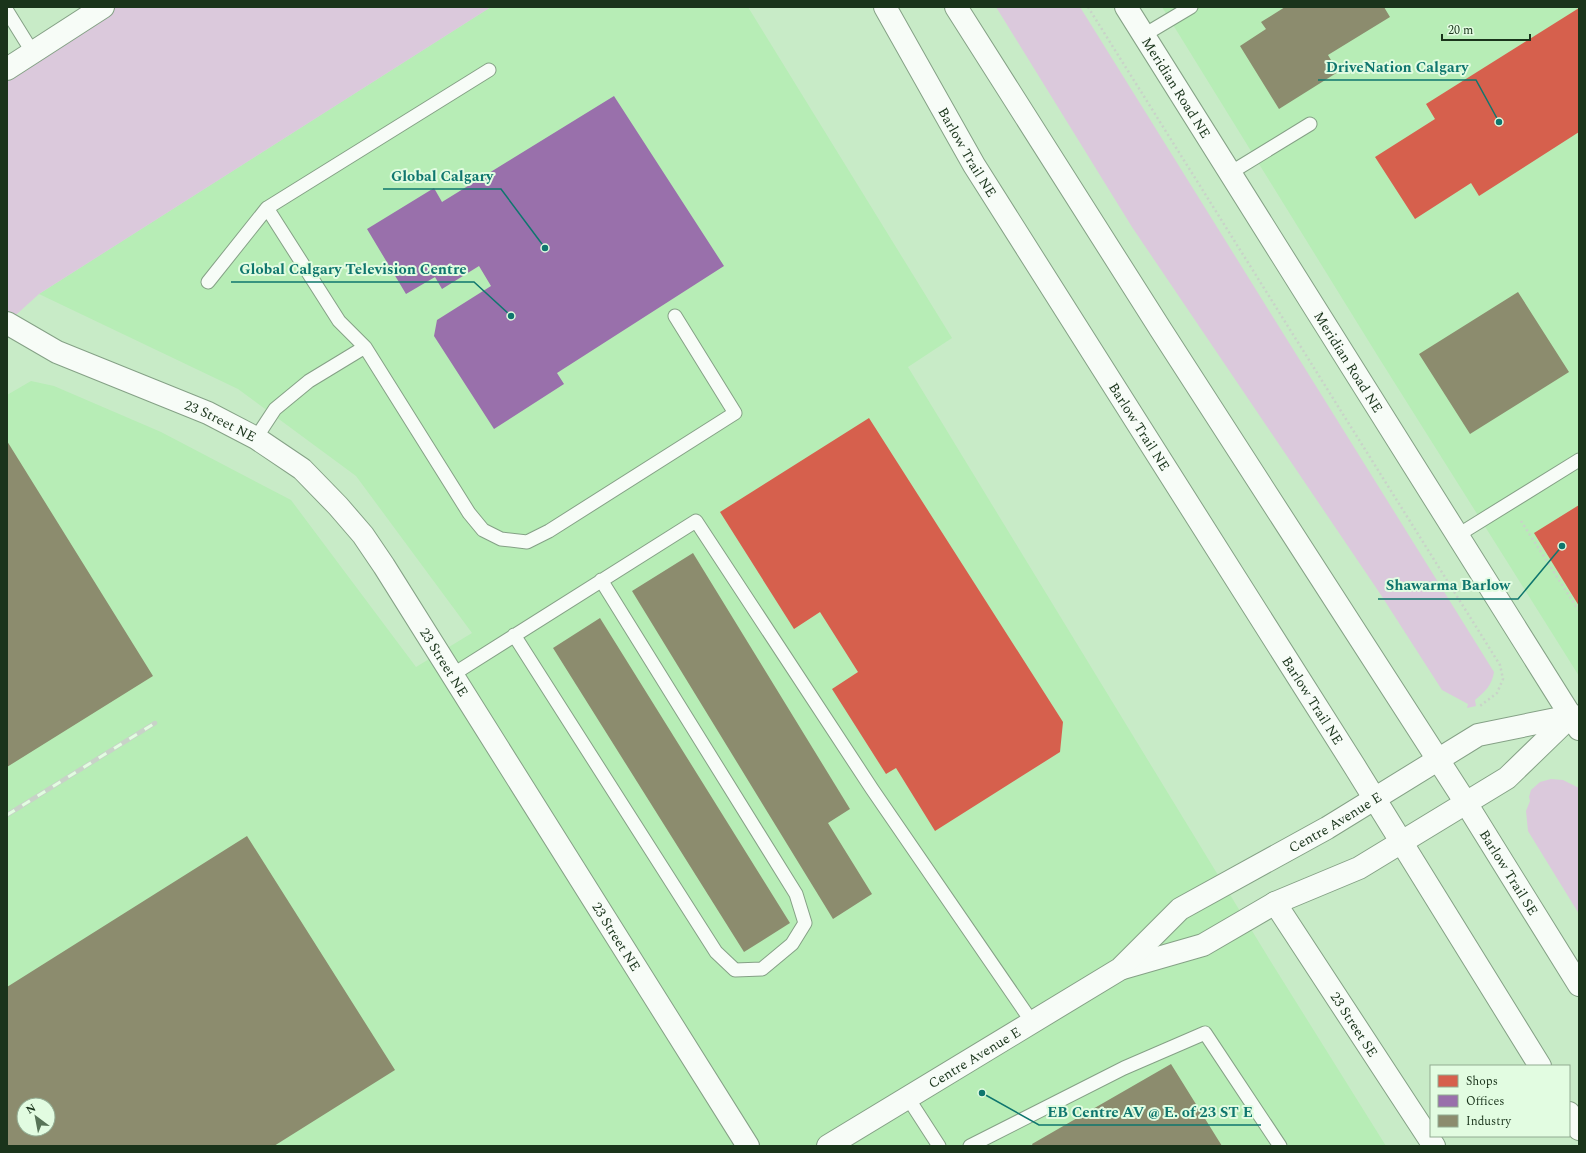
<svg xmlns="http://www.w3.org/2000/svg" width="1586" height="1153" viewBox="0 0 1586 1153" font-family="Spectral,serif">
<rect width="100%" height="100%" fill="#c8ebc7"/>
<!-- built -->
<path fill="#b7edb6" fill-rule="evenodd" d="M491 7H748L952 338 908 367 1268 957 1386 1146H7V395L31 381 54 386 161 432 291 500 416 667 472 633 356 476 238 389 39 294ZM24 1105H48V1129H24Z
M1162 7H1579V676L1379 358Z"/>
<!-- green -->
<path fill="#dbc9dc" d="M103 7H491L39 294 7 323V69Z
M996 7H1080L1494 672C1492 685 1485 692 1475 700L1476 706 1467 708 1468 704 1442 690 1381 595 1132 227Z
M1551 779 1563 780 1579 788V914L1528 831 1526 811 1530 801 1529 797 1531 790 1540 782Z"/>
<!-- shops -->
<path fill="#d6604d" d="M1579 8V132L1479 196 1471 183 1415 219 1375 157 1435 119 1426 104Z
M869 418 1063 722 1060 752 935 831 896 768 886 774 832 689 858 672 820 612 794 629 720 512Z
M1579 505V606L1534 533Z"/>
<!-- offices -->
<path fill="#9970ab" d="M614 96 724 266 557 373 564 384 494 429 434 336 437 320 491 286 479 266 442 289 435 277 406 294 367 229 434 188 442 202Z"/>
<!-- industry -->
<path fill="#8c8c6e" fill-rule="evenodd" d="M1285 7H1384L1390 17 1328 55 1338 72 1279 109 1240 46 1266 29 1261 22Z
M1518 292 1569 372 1470 434 1419 354Z
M7 441 153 676 7 767Z
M693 553 850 809 828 823 872 894 833 919 632 591Z
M600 618 790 923 744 952 553 648Z
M247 836 395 1070 274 1146H7V987ZM24 1105H48V1129H24Z
M1171 1064 1222 1146H1033L1032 1144Z"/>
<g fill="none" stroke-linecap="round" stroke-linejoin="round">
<defs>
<path id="lane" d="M7 11 33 53
M1144 35 1191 7
M1230 173 1310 124
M208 282 267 208
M365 347 339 321 267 208 489 70
M256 438 275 409 309 381 365 347 469 513 483 530 501 539 527 542 549 531 735 413 675 316
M1458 535 1579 460
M514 635 716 952 735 970 762 969 792 944 805 923 796 894 601 580
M452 675 696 521 872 789 1032 1022
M908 1098 939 1146
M970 1146 1124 1068 1205 1033 1280 1146"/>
<g id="street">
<path id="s1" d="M1126 7 1579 729"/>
<path d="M7 69 103 7"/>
<path id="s2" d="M7 323 57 352 208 413 256 438 302 469 338 506 363 535 384 566 748 1146"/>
<path id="s3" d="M1275 903 1434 1146"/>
</g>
<g id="secondary">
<path d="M1123 968 1203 945 1275 903 1359 868 1507 778 1572 715"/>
<path id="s4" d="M828 1146 1120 969 1180 909 1327 828 1478 735 1571 716"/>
</g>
<g id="primary">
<path id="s5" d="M885 7 974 165 1355 767 1540 1066"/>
<path id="s6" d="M956 7 1161 330 1466 803 1579 985"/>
<path d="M1569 1113 1579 1129"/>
</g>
</defs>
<!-- lane casing -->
<use href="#lane" stroke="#85a186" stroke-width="15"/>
<!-- street casing -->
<use href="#street" stroke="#85a186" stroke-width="24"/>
<!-- secondary casing -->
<use href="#secondary" stroke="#85a186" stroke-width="24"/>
<!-- primary casing -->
<use href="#primary" stroke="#85a186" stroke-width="24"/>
<!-- path -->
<path stroke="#c9d3c9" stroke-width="2.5" stroke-dasharray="2 3" stroke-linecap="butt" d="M1088 7 1500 665 1503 679 1497 693 1480 706
M1521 521 1579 611"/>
<!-- lane -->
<use href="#lane" stroke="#f7fcf7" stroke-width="13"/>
<!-- street -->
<use href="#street" stroke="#f7fcf7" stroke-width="22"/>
<!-- secondary -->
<use href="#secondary" stroke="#f7fcf7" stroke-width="22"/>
<!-- primary -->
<use href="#primary" stroke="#f7fcf7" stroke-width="22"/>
<defs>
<path id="rail" d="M7 815 155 723"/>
</defs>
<!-- rail casing -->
<use href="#rail" stroke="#c8d2c8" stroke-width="4.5"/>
<!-- rail -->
<use href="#rail" stroke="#e2fce1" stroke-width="3" stroke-dasharray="9" stroke-linecap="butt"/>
</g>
<g text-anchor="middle" stroke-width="4" stroke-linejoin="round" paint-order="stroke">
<!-- street labels -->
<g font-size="14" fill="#1a341b" stroke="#e2fce1">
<text dy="5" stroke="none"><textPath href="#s1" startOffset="95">Meridian Road NE</textPath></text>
<text dy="5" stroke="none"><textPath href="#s5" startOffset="167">Barlow Trail NE</textPath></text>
<text dy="5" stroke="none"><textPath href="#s1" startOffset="419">Meridian Road NE</textPath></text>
<text dy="5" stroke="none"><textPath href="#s2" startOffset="235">23 Street NE</textPath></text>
<text dy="5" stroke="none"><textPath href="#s5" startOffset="491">Barlow Trail NE</textPath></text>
<text dy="5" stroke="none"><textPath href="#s2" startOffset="571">23 Street NE</textPath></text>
<text dy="5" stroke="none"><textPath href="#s5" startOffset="815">Barlow Trail NE</textPath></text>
<text dy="5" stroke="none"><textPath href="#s4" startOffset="604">Centre Avenue E</textPath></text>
<text dy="5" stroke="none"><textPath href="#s6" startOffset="1027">Barlow Trail SE</textPath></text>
<text dy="5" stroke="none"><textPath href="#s2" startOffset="895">23 Street NE</textPath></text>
<text dy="5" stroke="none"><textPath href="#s3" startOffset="145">23 Street SE</textPath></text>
<text dy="5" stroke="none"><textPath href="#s4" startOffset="171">Centre Avenue E</textPath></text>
</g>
</g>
<!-- callouts -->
<path fill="none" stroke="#0f766e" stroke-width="1.5" d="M1499 122L1476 80H1318M545 248L501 189H383M511 316L474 282H231M1562 546L1518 599H1378M982 1093L1039 1125H1261"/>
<g fill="#0f766e" stroke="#e2fce1" stroke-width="1.5">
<circle cx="1499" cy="122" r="4"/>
<circle cx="545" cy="248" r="4"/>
<circle cx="511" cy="316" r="4"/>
<circle cx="1562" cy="546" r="4"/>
<circle cx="982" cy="1093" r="4"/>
</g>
<g font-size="15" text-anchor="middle" font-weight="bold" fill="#0f766e" stroke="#e2fce1" stroke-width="4" stroke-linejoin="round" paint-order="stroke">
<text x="1397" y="72">DriveNation Calgary</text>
<text x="442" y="181">Global Calgary</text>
<text x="353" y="274">Global Calgary Television Centre</text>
<text x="1448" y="590">Shawarma Barlow</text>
<text x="1150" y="1117">EB Centre AV @ E. of 23 ST E</text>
</g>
<!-- border -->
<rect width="1586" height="1153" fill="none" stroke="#1a341b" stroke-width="16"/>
<!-- legend -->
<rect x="1430" y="1065" width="140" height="72" fill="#e2fce1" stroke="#92ac92"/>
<rect x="1438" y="1075" width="20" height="12" fill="#d6604d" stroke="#92ac92"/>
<text x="1466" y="1085" font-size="12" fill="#1a341b">Shops</text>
<rect x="1438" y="1095" width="20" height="12" fill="#9970ab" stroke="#92ac92"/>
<text x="1466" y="1105" font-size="12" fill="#1a341b">Offices</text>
<rect x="1438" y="1115" width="20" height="12" fill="#8c8c6e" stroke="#92ac92"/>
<text x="1466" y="1125" font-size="12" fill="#1a341b">Industry</text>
<!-- north arrow -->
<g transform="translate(36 1117) rotate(328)"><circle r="19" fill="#e2fce1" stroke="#92ac92"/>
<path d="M0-3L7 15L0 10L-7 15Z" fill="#577457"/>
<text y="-6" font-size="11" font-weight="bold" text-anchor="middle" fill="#1a341b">N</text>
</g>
<!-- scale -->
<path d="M1442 34v6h88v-6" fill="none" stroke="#1a341b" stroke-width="2"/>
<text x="1448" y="34" font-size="12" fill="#1a341b" stroke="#e2fce1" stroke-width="3" paint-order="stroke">20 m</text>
</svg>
